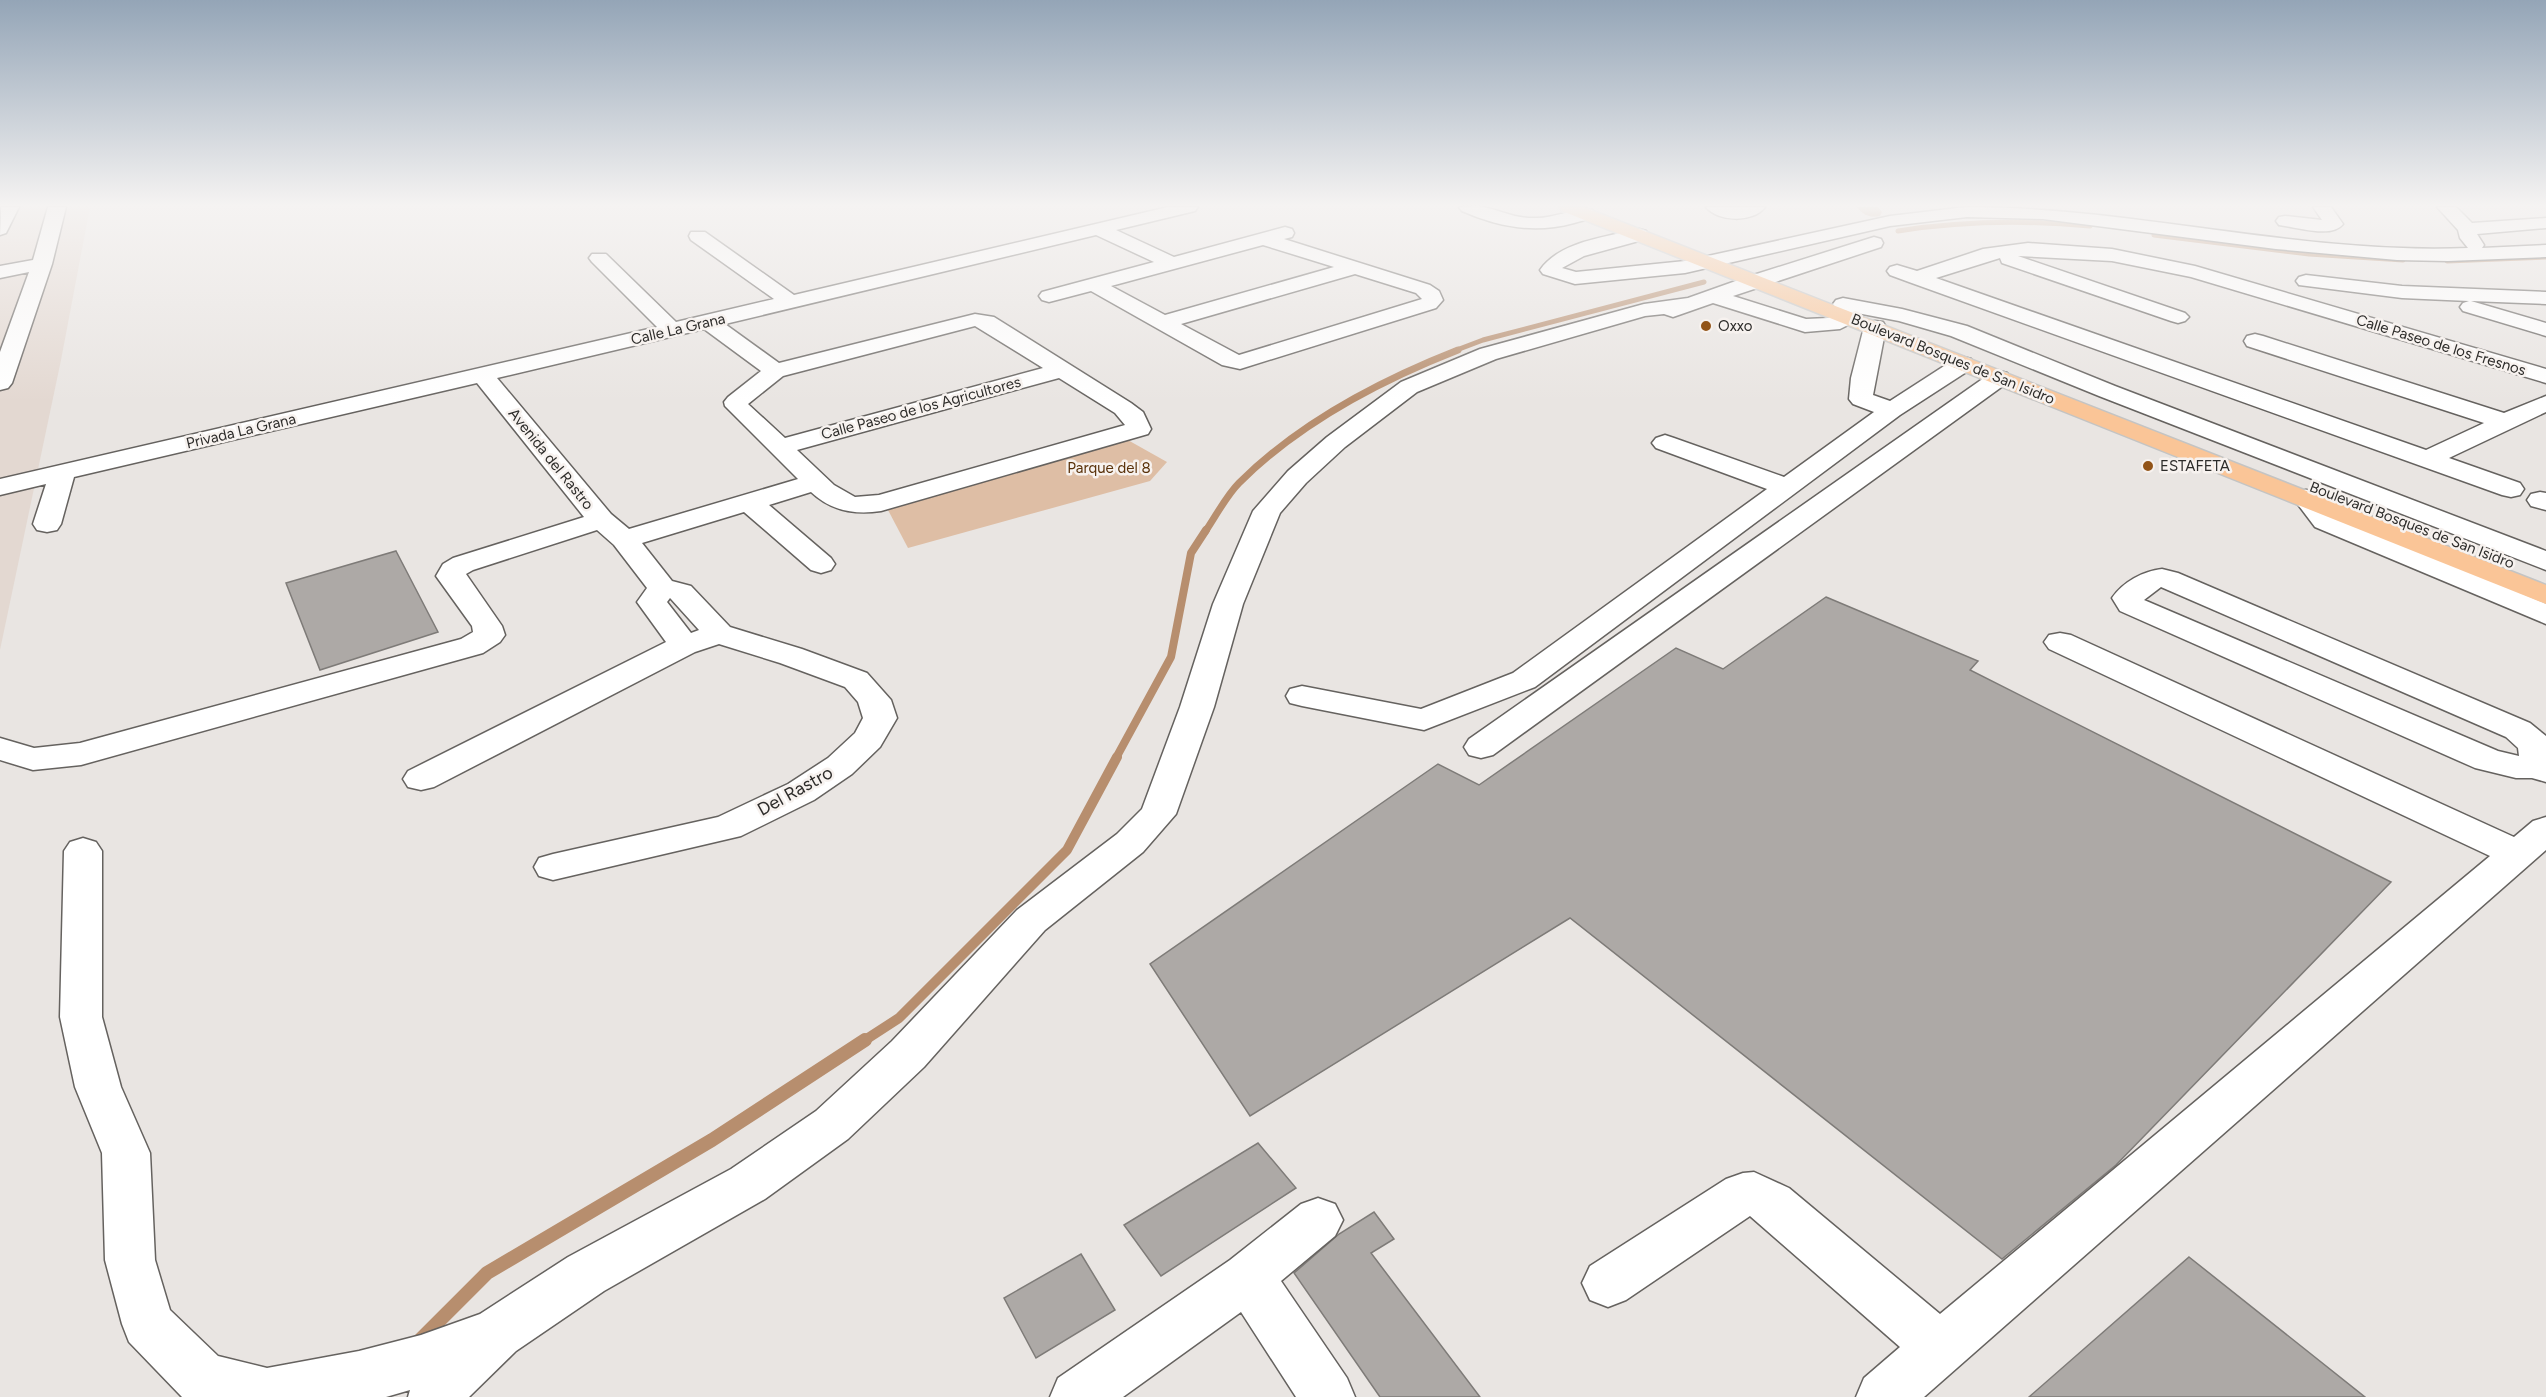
<svg xmlns="http://www.w3.org/2000/svg" width="2546" height="1397" viewBox="0 0 2546 1397" font-family="Figtree,sans-serif">
<rect width="100%" height="100%" fill="#e9e5e2"/>
<!-- built -->
<path fill="#e3d8d1" d="M0 207H90L61 360 0 650Z"/>
<!-- green -->
<path fill="#debea5" d="M1126 439 1167 462 1150 481 908 548 888 510Z"/>
<g fill="none" stroke-linecap="round" stroke-linejoin="round">
<!-- stream-far4 -->
<path stroke="#b78e6e" stroke-width="5" d="M1898 231C1962 221 2025 220 2090 226
M2154 235 2309 254 2403 260
M2447 261 2546 257
M1454 351 1483 340 1704 282"/>
<!-- stream-far3 -->
<path stroke="#b78e6e" stroke-width="7" d="M1205 532C1216 516 1226 496 1239 483 1300 422 1379 381 1458 350"/>
<!-- stream-far2 -->
<path stroke="#b78e6e" stroke-width="8" d="M1116 758 1171 657 1191 553 1206 530"/>
<!-- stream-far1 -->
<path stroke="#b78e6e" stroke-width="10" d="M862 1042 899 1018 1067 850 1117 757"/>
<!-- stream -->
<path stroke="#b78e6e" stroke-width="14" d="M418 1342 487 1273 712 1140 865 1040"/>
<!-- canal -->
<path fill="#b78e6e" fill-rule="evenodd" d="M1857 207H1878L1882 212 1880 216C1870 218 1863 215 1857 207Z"/>
</g>
<!-- building -->
<path fill="#ada9a6" stroke="#7e7b78" stroke-width="1.5" d="M396 551 438 632 320 670 286 583Z
M1826 597 1978 661 1970 670 2391 882 2116 1165 2002 1259 1570 918 1250 1116 1150 964 1438 764 1479 785 1676 648 1723 669Z
M1258 1143 1296 1188 1161 1276 1124 1225Z
M1374 1212 1394 1239 1371 1253 1480 1397H1380L1294 1273 1339 1234Z
M1081 1254 1115 1310 1036 1358 1004 1298Z
M2189 1257 2365 1397H2029Z"/>
<g fill="none" stroke-linecap="round" stroke-linejoin="round">
<defs>
<path id="minor" d="M1 207H19L6 233 0 235Z
M48 207H66L52 264 12 383 8 388 0 390V352L29 272 0 278V266L33 260Z
M1168 207H1198L1195 211 1116 230 1174 257 1285 227 1292 229 1294 233 1292 237 1284 239 1430 285 1439 291 1443 300 1436 308 1240 369 1222 365 1091 291 1049 302 1042 300 1039 296 1042 292 1154 262 1096 235 725 324 779 363 975 314 994 317 1131 403 1143 412 1151 429 1148 434 881 511C855 515 831 511 811 492L769 505 831 558 835 564 831 570 821 573 811 570 744 512 642 543 672 581 691 586 730 627 802 649 867 673 891 700 897 718 880 747 852 774 814 800 741 836 553 880 539 876 534 867 539 858 553 854 718 817 788 784 828 758 855 733 863 718 858 702 845 687 780 663 719 644 695 652 434 787 421 790 408 787 403 779 408 771 666 642 637 602 647 588 614 545 597 530 473 570 466 574 502 626 505 635 500 642 483 653 81 765 33 770 0 760V738L34 748 80 743 461 639 473 632 472 626 436 576 443 564 453 558 584 517 477 383 74 477 61 524 57 530 47 532 37 530 33 524 46 484 0 495V479L657 327 592 262 589 258 592 254H606L676 322 774 299 691 240 689 236 691 232H705L794 295ZM1263 245 1334 267 1165 315 1111 286ZM1355 274 1416 293 1422 299 1239 355 1181 324ZM975 326 1043 368 785 438 748 404 783 376ZM704 329 761 371 728 397 724 402 725 406 798 479 629 529 611 514 497 378ZM1059 378 1115 413 1125 425 879 495 855 497 834 485 797 450ZM670 598 671 599 699 630 691 633 667 602Z
M1459 207C1466 207 1476 205 1483 207 1503 211 1515 219 1537 218 1554 218 1578 207 1592 210L1595 214C1590 220 1581 221 1574 223 1534 234 1499 227 1462 211Z
M1706 207H1765C1753 223 1718 222 1706 207Z
M1966 207C2134 207 2300 255 2468 248L2460 238 2458 230 2437 207H2456L2472 223 2546 218V228L2477 234 2484 245 2482 248 2546 245V257L2448 261 2397 260 2276 249 2043 219 1967 217 1890 226 1685 273 1575 284 1543 274 1540 270C1560 241 1607 237 1639 229L1646 231 1648 235 1646 239 1584 256 1562 268 1576 272 1685 261 1890 216Z
M2313 207H2331L2343 224C2332 238 2301 228 2285 226L2279 225 2276 221 2279 217 2285 216 2322 220Z
M1874 237 1881 239 1883 243 1881 247 1733 296 1806 319 1828 318 1847 311 1836 308 1833 304 1836 300 1843 298 1902 309 1967 326 2115 386 2546 551V570L2099 396 1951 336 1899 321 1857 313 1860 317 1856 321 1840 329 1805 332 1713 303 1673 317 1664 314 1645 316 1496 359 1417 392 1345 447 1306 483 1280 513 1243 604 1214 707 1176 814 1143 852 1045 930 924 1067 848 1139 765 1199 604 1291 516 1351 469 1397H408L410 1390 386 1397H182L129 1342 122 1324 105 1260 102 1153 75 1087 60 1017 64 851 70 842 83 838 96 842 102 851V1017L121 1087 150 1153 155 1260 170 1310 218 1356 267 1368 359 1351 421 1335 480 1314 568 1257 731 1169 816 1111 892 1041 1017 910 1117 834 1142 809 1180 707 1213 604 1253 511 1288 471 1327 437 1401 382 1480 349 1644 304 1688 298 1747 277Z
M2028 243 2112 249 2195 266 2546 369V383L2191 277 2112 261 2018 256 2185 313 2189 317 2185 321 2178 323 2171 321 2002 263 2000 258 1936 278 2426 450 2484 423 2247 346 2244 341 2247 336 2255 334 2263 336 2504 413 2546 396V412L2449 458 2520 483 2524 489 2520 495 2511 497 2502 495 1909 282 1890 275 1887 271 1890 267 1897 265 1917 271 1983 249Z
M2306 275 2402 286 2546 292V304L2471 301 2546 323V336L2463 311 2460 307 2463 303 2469 301 2402 298 2299 285 2296 281 2299 277Z
M1875 321 1883 322 1886 327 1873 395 1890 401 1955 359 1963 357 1971 359 1974 364 1971 369 1900 415 1535 687 1424 730 1302 706 1290 703 1286 696 1290 689 1302 686 1421 709 1513 673 1767 489 1656 448 1652 443 1656 438 1665 435 1674 438 1784 477 1874 412 1853 404 1849 399 1851 378 1864 327 1867 322Z
M1999 371 2007 373 2011 378 2007 383 1493 755 1481 758 1469 755 1464 747 1469 739 1991 373Z
M2306 490 2315 492 2335 515 2546 604V624L2315 527 2293 498 2297 492Z
M2540 492 2546 493V510L2531 506 2527 500 2531 494Z
M2162 569 2178 573 2530 723 2546 736V782L2532 778H2516L2475 768 2120 611 2112 598C2123 582 2143 571 2162 569ZM2161 587 2506 737 2518 748 2519 756 2498 751 2144 600Z
M2060 633 2071 635 2514 837 2533 821 2546 817V850L1924 1397H1856L1864 1378 1900 1347 1750 1216 1626 1300 1608 1307 1590 1300 1582 1283 1590 1266 1726 1179 1743 1173 1754 1172 1789 1188 1940 1314 2490 856 2049 649 2044 642 2049 635Z
M1318 1198 1335 1204 1343 1220 1335 1236 1281 1281 1347 1378 1355 1397H1296L1241 1312 1123 1397H1050L1058 1378 1230 1260 1301 1204Z"/>
<path id="major" d="M1559 207H1583L2546 585V604L1562 211Z"/>
</defs>
<!-- minor casing -->
<use href="#minor" stroke="#65625f" stroke-width="3"/>
<!-- major casing -->
<use href="#major" stroke="#c4c4c3" stroke-width="3"/>
<!-- minor -->
<use href="#minor" fill="#fff" fill-rule="evenodd"/>
<!-- major -->
<use href="#major" fill="#fac597" fill-rule="evenodd"/>
</g>
<!-- sky -->
<linearGradient id="sky" x2="0" y2="1"><stop stop-color="#94a5b7"/><stop offset="0.51" stop-color="#f5f3f2"/><stop offset="1" stop-color="#f5f3f2" stop-opacity="0"/></linearGradient>
<rect width="2546" height="402" fill="url(#sky)"/>
<!-- markers -->
<g fill="#925418" stroke="#f7f2ef" stroke-width="2">
<circle cx="1706" cy="326" r="6"/>
<circle cx="2148" cy="466" r="6"/>
</g>
<g text-anchor="middle" stroke-width="5" stroke-linejoin="round" paint-order="stroke">
<!-- far-poi labels -->
<g font-size="15" fill="#2d2c2a" stroke="#f7f2ef" text-anchor="start">
<text x="1718" y="331">Oxxo</text>
<text x="2160" y="471">ESTAFETA</text>
</g>
<!-- far-street labels -->
<g font-size="15" fill="#2d2c2a" stroke="#f7f2ef">
<text transform="translate(678 329) rotate(-13)" y="5">Calle La Grana</text>
<text transform="translate(2441 345) rotate(17)" y="5">Calle Paseo de los Fresnos</text>
<text transform="translate(1953 359) rotate(22)" y="5">Boulevard Bosques de San Isidro</text>
<text transform="translate(921 408) rotate(-15)" y="5">Calle Paseo de los Agricultores</text>
<text transform="translate(241 431) rotate(-13)" y="5">Privada La Grana</text>
<text transform="translate(551 459) rotate(51)" y="5">Avenida del Rastro</text>
<text transform="translate(2412 525) rotate(21)" y="5">Boulevard Bosques de San Isidro</text>
</g>
<!-- far-park labels -->
<g font-size="15" fill="#593109" stroke="#f7f2ef">
<text x="1109" y="473">Parque del 8</text>
</g>
<!-- street labels -->
<g font-size="18" fill="#2d2c2a" stroke="#f7f2ef">
<text transform="translate(795 791) rotate(-29)" y="6">Del Rastro</text>
</g>
</g>
</svg>
